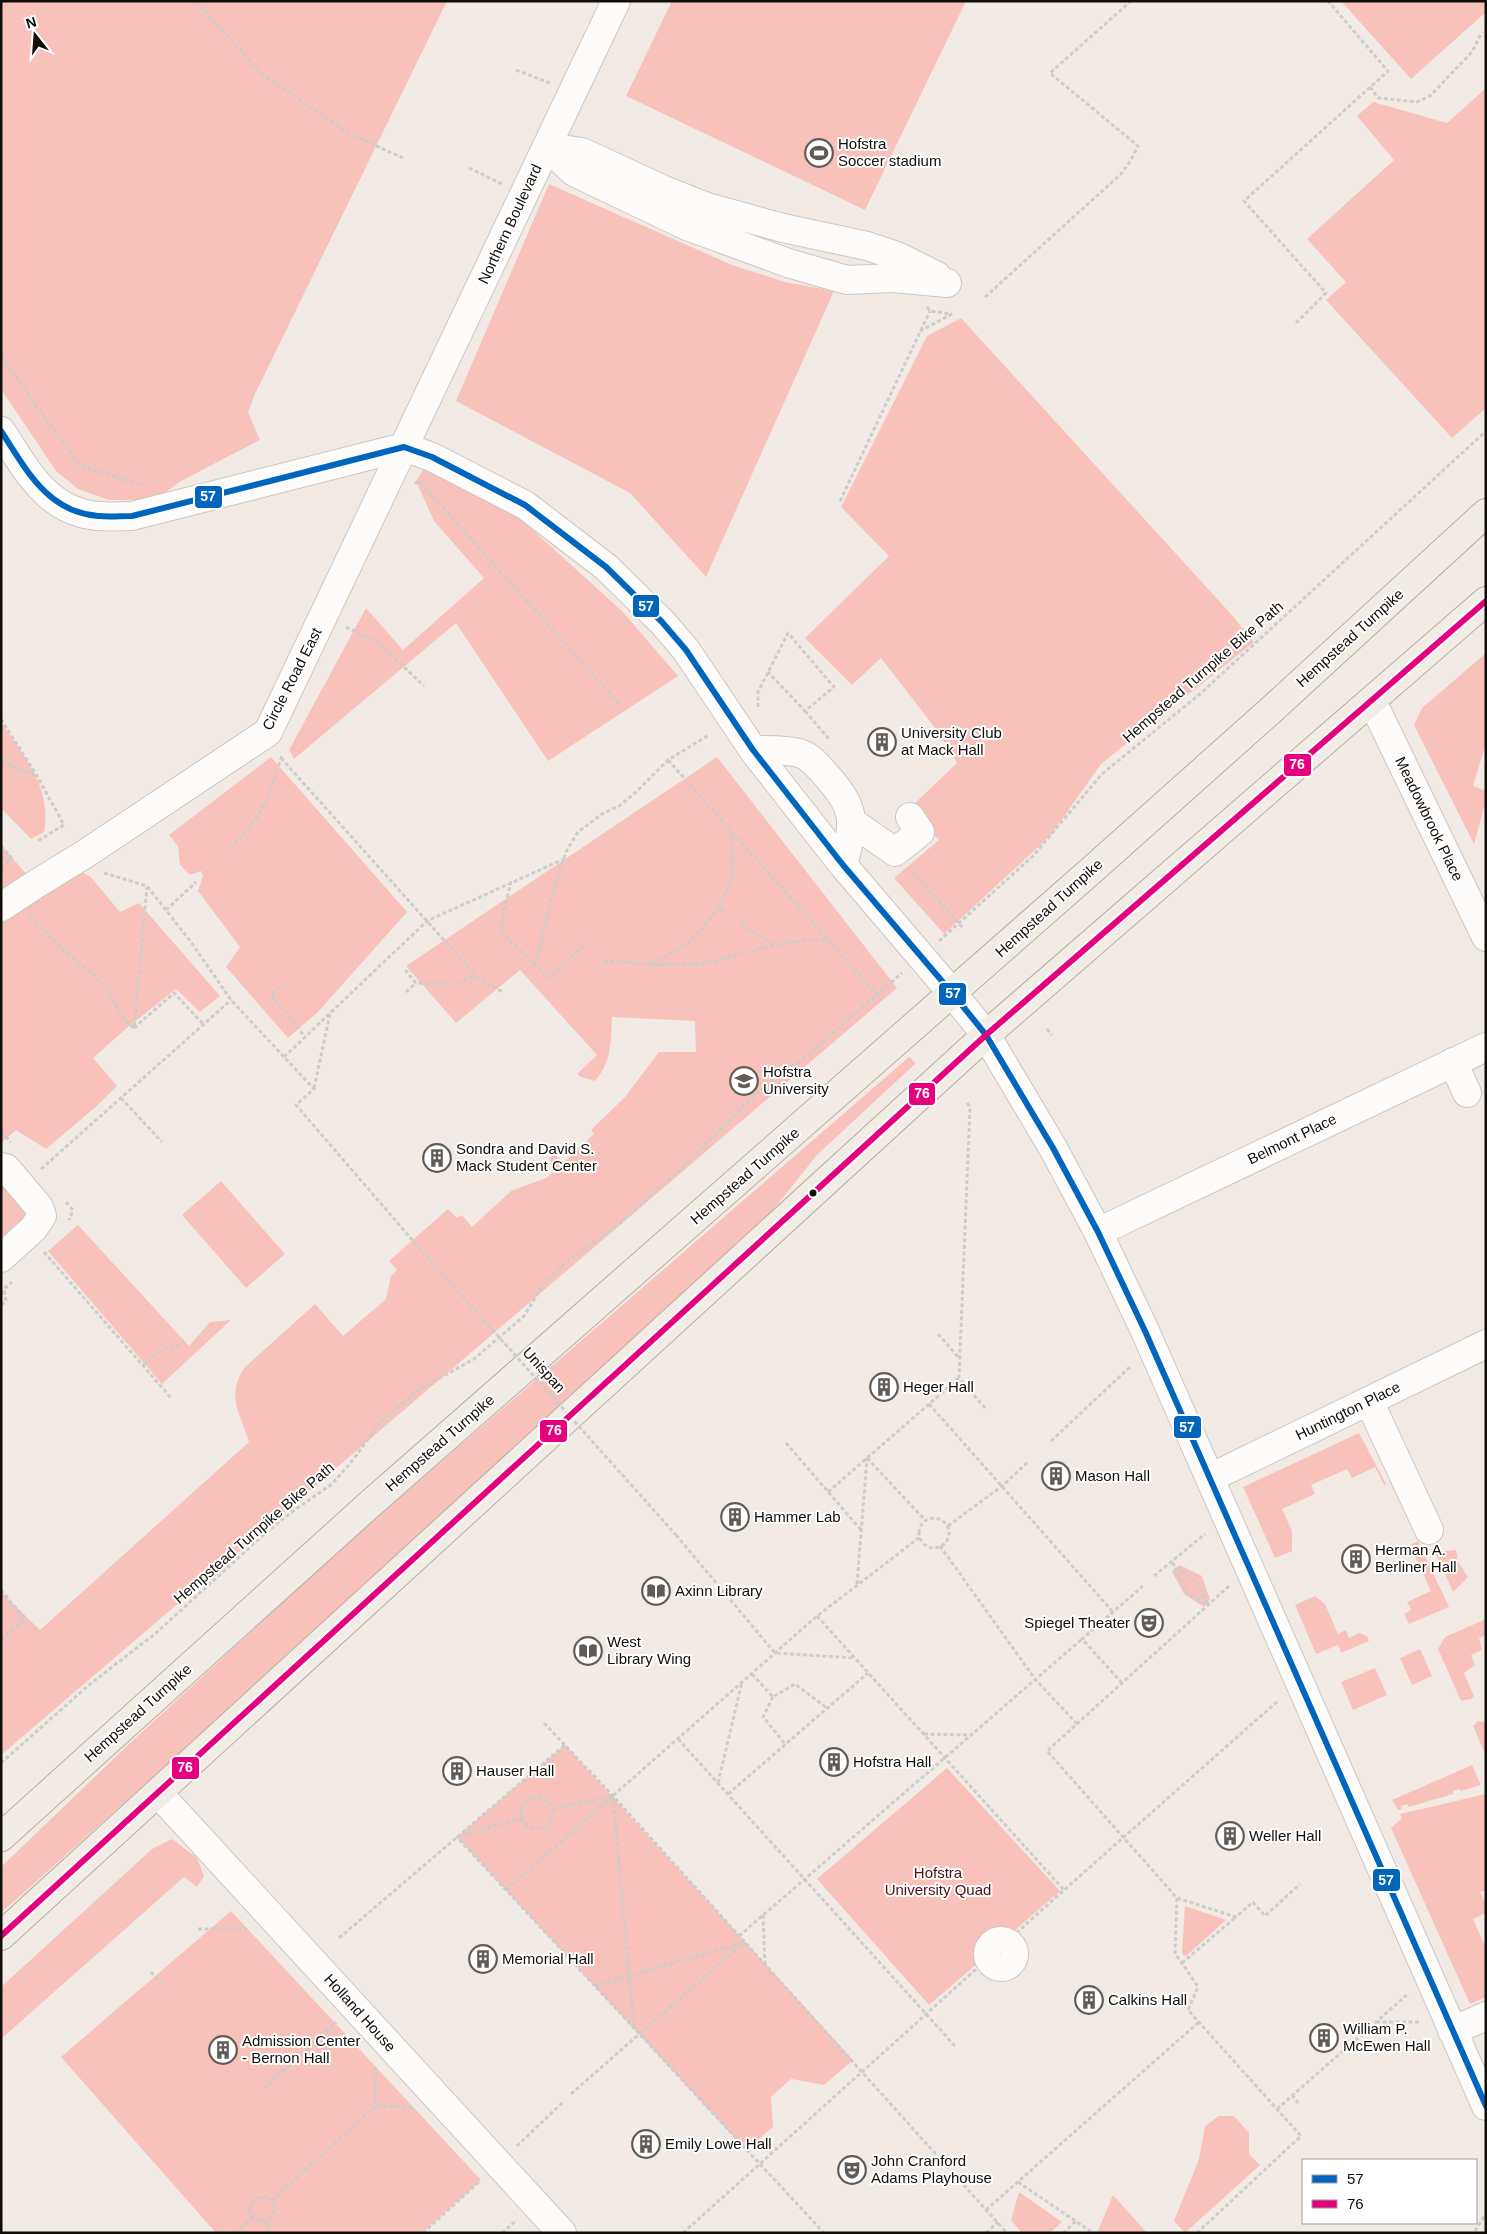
<svg xmlns="http://www.w3.org/2000/svg" width="1487" height="2234" viewBox="0 0 1487 2234" font-family="Arial,sans-serif">
<rect width="100%" height="100%" fill="#f2ebe5"/>
<!-- green -->
<path fill="#f8c2ba" d="M1 1H447L255 394 248 412 260 440 181 481 162 495 140 500H109L78 489 56 471 1 389Z
M672 1H966L865 210 626 96Z
M1341 1H1486V12L1411 79Z
M1486 88V408L1452 438 1326 300 1346 282 1307 239 1394 160 1357 116 1373 102 1447 123Z
M549 184 732 265 785 282 834 291 706 577 630 493 456 401Z
M961 318 1230 613 1254 642 1101 764 1051 835 944 934 894 878 939 840 915 815 912 806 957 763 939 733 881 658 852 685 805 638 889 556 841 507 927 336Z
M428 463 516 515 622 611 678 676 548 761 456 623 294 759 289 750 366 608 403 650 484 578 434 521 416 481Z
M1486 653V743L1473 786 1486 791V801L1474 844 1414 725 1422 708Z
M1 722C25 758 52 787 44 832L31 839 1 808Z
M271 757 407 912 318 1012 288 1038 226 967 240 947 198 891 203 876 201 871 190 875 180 865 178 846 169 835Z
M717 757 897 988 1 1755V1592L40 1630 249 1442C240 1412 226 1398 244 1368L315 1304 343 1336 386 1299 391 1276 397 1270 389 1261 448 1209 457 1218 462 1215 472 1227 511 1191 546 1178 557 1170 549 1159 555 1154 564 1163 594 1134 591 1130 625 1097 659 1052H696L695 1021 612 1017C611 1040 612 1062 595 1081L581 1077 577 1074 597 1055 520 970 456 1023 406 966Z
M1 845 35 884 78 870 90 876 120 912 139 903 220 996 200 1012 176 989 128 1027 93 1058 117 1086 98 1105 46 1149 16 1130 1 1143Z
M909 1057 916 1063 817 1155 752 1236 676 1309 1 1913V1867L127 1746 352 1539Z
M1 1180 36 1211 7 1238 1 1234Z
M221 1181 285 1254 246 1288 182 1215Z
M78 1225 189 1346 210 1322 231 1320 162 1384 48 1251Z
M1359 1433 1386 1484 1384 1485 1375 1467 1352 1478 1347 1469 1311 1485 1315 1494 1282 1509 1292 1531V1551L1275 1558 1243 1487Z
M1418 1541 1449 1607 1409 1624 1404 1614 1411 1610 1407 1602 1431 1591 1410 1545Z
M1456 1550 1458 1562 1468 1577 1453 1592 1435 1552Z
M1180 1565 1202 1576 1210 1599 1204 1607 1184 1594 1172 1572Z
M1315 1596 1325 1604 1338 1634 1346 1630 1349 1638 1359 1633 1367 1636 1369 1641 1341 1653 1338 1645 1316 1654 1295 1605Z
M1486 1619V1635L1479 1638 1482 1650 1471 1655 1475 1665 1464 1673 1474 1696 1471 1699 1461 1701 1438 1649 1445 1637Z
M1420 1649 1432 1676 1412 1685 1400 1658Z
M1375 1668 1387 1695 1353 1710 1341 1682Z
M1478 1721 1486 1722V1756L1473 1726Z
M565 1745 853 2060 824 2085 791 2079 771 2097 773 2127 746 2150 457 1837Z
M1472 1765 1481 1785 1460 1791 1459 1789 1453 1791V1794L1409 1807 1407 1804 1401 1806 1402 1809 1398 1810 1392 1800Z
M947 1768 1060 1891 1007 1937 994 1939 989 1943 985 1950V1957L929 2005 817 1879Z
M1486 1794V1890L1480 1892 1486 1904V1913L1473 1919 1486 1948V1997L1470 2004 1391 1828 1402 1818 1400 1814Z
M172 1839 197 1858 204 1876 197 1887 184 1877 1 2039V1987L152 1849Z
M1185 1906 1226 1920 1186 1956 1183 1955 1182 1952Z
M231 1911 481 2180 422 2233H216L61 2057Z
M1219 2116H1234L1249 2133V2154L1260 2165 1185 2233 1174 2221 1199 2159 1205 2126Z
M1019 2192 1062 2222 1050 2233H1022L1011 2220Z
M1113 2195 1147 2233H1097Z"/>
<g fill="none" stroke-linecap="round" stroke-linejoin="round">
<defs>
<path id="minor" d="M547 147 574 172 687 226 788 263 847 280 893 278 947 283
M547 147 582 152 664 190 707 207 783 228 867 246 897 256 937 276
M1 431C26 469 47 512 98 516 109 517 121 516 132 516L404 447 432 457 525 505 606 567 662 622 686 650 753 750 843 865 953 994 986 1035 1053 1148 1098 1232 1145 1331 1486 2106
M1372 701 1486 937
M753 750C768 750 784 749 799 753 810 756 818 766 825 774 857 810 855 820 843 865
M852 822 895 852 920 832 910 817
M1 907 36 884 85 854 268 732 616 1
M1453 1062 1467 1093
M1 1167 6 1168 39 1207 42 1216 33 1229 1 1258
M1098 1232 1486 1047
M1369 1401 1429 1530
M1210 1478 1486 1344
M158 1793 562 2233
M988 1954a13 13 0 1 1 26 0a13 13 0 1 1-26 0Z
M1452 2031 1486 2016"/>
<path id="major" d="M1 1837 370 1504 1094 868 1270 711 1486 513
M1 1936 986 1035 1486 601"/>
</defs>
<!-- minor casing -->
<use href="#minor" stroke="#ccc6c1" stroke-width="30"/>
<!-- major casing -->
<use href="#major" stroke="#b6ad9f" stroke-width="30"/>
<!-- path -->
<path stroke="#cdccca" stroke-width="3" stroke-dasharray="4 2.5" stroke-linecap="butt" d="M195 1 262 74 348 133 403 158
M516 70 550 83
M1370 87 1378 98 1417 102 1430 96 1472 52 1482 32
M469 168 502 184
M985 297 1121 174 1131 160 1138 146 1050 73 1131 1
M927 307 930 311 952 314
M1296 323 1326 293 1244 201 1388 71 1328 1
M920 331 952 314
M1 356 79 465 144 486
M415 483 420 482 620 705
M840 501 930 311
M346 627 380 644 424 686
M758 707V692L788 633 834 687 805 711 768 672
M805 711 829 739
M1 719 37 776 64 825 36 842
M281 758 476 976 504 993
M668 760 881 999
M1 761 37 776
M1 846 12 858
M230 849 256 819 270 793 282 755
M1 858H11
M1 868 12 858
M912 871 963 928
M104 873 147 886 191 942 231 1000 314 1089 296 1105 414 1242
M511 881 500 931 549 978 586 944
M166 910 196 882
M724 912 718 908C737 878 733 865 731 832
M30 917 64 950 105 985 123 1018 134 1028 147 887
M742 924 772 944
M939 941 1033 856 1102 774 1200 694 1486 431
M604 961 662 965 704 964 773 945 808 940H827
M653 963C684 949 698 935 718 908
M535 965 557 877 567 850 578 832 602 814 619 806 634 794 668 760 709 735
M405 970 416 983 454 984 476 976
M285 983 271 995 305 1037
M406 992 416 983
M134 1028 174 993 204 1025
M1047 1029 1052 1035
M284 1057 427 921 564 859
M314 1088 330 1014
M121 1098 162 1142
M967 1103 970 1107 959 1378 985 1408
M1 1132 11 1142
M41 1169 231 1000
M66 1202 73 1210 69 1220
M44 1252 172 1399
M1 1305 6 1301 4 1289 12 1282
M938 1334 960 1359
M143 1365 164 1348 178 1346 184 1340
M929 1404 1113 1612
M1051 1441 1130 1367
M786 1443 861 1530
M867 1458 925 1520
M828 1492 959 1378
M919 1533a15 15 0 1 1 30 0a15 15 0 1 1-30 0Z
M948 1526 1002 1486 1028 1462
M676 1535 775 1653 854 1658
M940 1546 1035 1679 1077 1724
M1172 1562 1187 1593 1208 1605
M1172 1563 1198 1583 1208 1604
M1154 1576 1205 1534
M857 1584 867 1458
M1229 1586 1047 1751 1177 1898 1236 1917 1253 1902 1265 1916 1300 1884
M1 1590 25 1619 1 1640
M817 1616 1064 1890
M752 1674 773 1697 795 1684 827 1708
M1122 1683 1082 1639 1143 1586
M773 1697 763 1717 785 1744
M544 1723 613 1796 1007 2233
M924 1734 970 1735
M678 1739 955 2046
M1 1763 89 1685 156 1633 260 1538 289 1514 332 1484 353 1460 378 1425 418 1390 474 1359 524 1316 543 1285 569 1260 618 1225 685 1165 759 1091 802 1060 902 973
M718 1783 742 1682
M728 1794 868 1673
M613 1797 634 2028
M521 1813a16 16 0 1 1 32 0a16 16 0 1 1-32 0Z
M552 1809 612 1796
M522 1818 457 1837 824 2233
M506 1890 817 1616 920 1537
M1177 1898 1175 1954 1182 1963 1198 1987 1188 2010 1301 2136 1197 2233
M763 1915 765 1964
M198 1929H247
M739 1936 1082 1639
M339 1938 565 1745
M1182 1963 1236 1917
M151 1972 165 1988
M595 1986 741 1943
M1376 2022H1421
M375 2067 376 2106 412 2107
M263 2089 336 2022
M571 2094 744 1942
M1292 2095 1299 2104
M1277 2109 1409 1993
M517 2146 563 2102
M1018 2182 1093 2233
M250 2209a12 12 0 1 1 24 0a12 12 0 1 1-24 0Z
M271 2201 376 2106
M986 2210 1199 2022
M1475 2231 1486 2213
M235 2233 253 2217
M267 2233 268 2220
M423 2233 480 2181
M502 2233 517 2220
M683 2233 1064 1890 1279 1700
M986 2233 998 2222
M1063 2233 1076 2221"/>
<!-- minor -->
<use href="#minor" stroke="#fdfcfb" stroke-width="28"/>
<!-- major -->
<use href="#major" stroke="#f1ede6" stroke-width="28"/>
<!-- path-bridge -->
<path stroke="#cdccca" stroke-width="3" stroke-dasharray="4 2.5" stroke-linecap="butt" d="M414 1242 676 1535"/>
<defs>
<path id="bus-1" d="M1 431C26 469 47 512 98 516 109 517 121 516 132 516L404 447 432 457 525 505 606 567 662 622 686 650 753 750 843 865 953 994 986 1035 1053 1148 1098 1232 1145 1331 1486 2106"/>
<path id="bus-2" d="M1 1936 986 1035 1486 601"/>
</defs>
<!-- bus-1 casing -->
<use href="#bus-1" stroke="#fff" stroke-width="10"/>
<!-- bus-2 casing -->
<use href="#bus-2" stroke="#fff" stroke-width="10"/>
<!-- bus-1 -->
<use href="#bus-1" stroke="#0065bd" stroke-width="6"/>
<!-- bus-2 -->
<use href="#bus-2" stroke="#e5007d" stroke-width="6"/>
</g>
<!-- icons -->
<defs>
<symbol id="stadium-ring" viewBox="-11 -11 22 22"><circle r="9.5" fill="#fff" stroke="#605b56" stroke-width="1.5"/><path d="M0-5a6.5 5 0 1 0 0 10a6.5 5 0 1 0 0-10ZM-3.5-1.8h7v3.6h-7Z" fill="#605b56"/></symbol>
<symbol id="building-ring" viewBox="-11 -11 22 22"><circle r="9.5" fill="#fff" stroke="#605b56" stroke-width="1.5"/><path d="M-4-6H4V6H1V3H-1V6H-4ZM-2.5-4.3h1.7v1.8h-1.7ZM.8-4.3h1.7v1.8H.8ZM-2.5-1h1.7V.8h-1.7ZM.8-1h1.7V.8H.8Z" fill="#605b56"/></symbol>
<symbol id="university-ring" viewBox="-11 -11 22 22"><circle r="9.5" fill="#fff" stroke="#605b56" stroke-width="1.5"/><path d="M0-5L7-2L0 1L-7-2ZM-4 1L0 2.5L4 1V4Q0 6-4 4Z" fill="#605b56"/></symbol>
<symbol id="library-ring" viewBox="-11 -11 22 22"><circle r="9.5" fill="#fff" stroke="#605b56" stroke-width="1.5"/><path d="M-6-4Q-3-5.5-.7-3.5V5Q-3 3-6 4ZM6-4Q3-5.5 .7-3.5V5Q3 3 6 4Z" fill="#605b56"/></symbol>
<symbol id="theatre-ring" viewBox="-11 -11 22 22"><circle r="9.5" fill="#fff" stroke="#605b56" stroke-width="1.5"/><path d="M-5-5.5Q0-4 5-5.5V0Q5 5 0 6Q-5 5-5 0ZM-3.3-2.5H-1v1.5H-3.3ZM1-2.5H3.3v1.5H1ZM-2.8 1Q0 5.5 2.8 1Z" fill="#605b56"/></symbol>
</defs>
<g fill-rule="evenodd">
<use href="#stadium-ring" x="803" y="137" width="32" height="32"/>
<use href="#building-ring" x="866" y="726" width="32" height="32"/>
<use href="#university-ring" x="728" y="1065" width="32" height="32"/>
<use href="#building-ring" x="421" y="1142" width="32" height="32"/>
<use href="#building-ring" x="868" y="1371" width="32" height="32"/>
<use href="#building-ring" x="1040" y="1460" width="32" height="32"/>
<use href="#building-ring" x="719" y="1501" width="32" height="32"/>
<use href="#building-ring" x="1340" y="1543" width="32" height="32"/>
<use href="#library-ring" x="640" y="1575" width="32" height="32"/>
<use href="#theatre-ring" x="1133" y="1607" width="32" height="32"/>
<use href="#library-ring" x="572" y="1635" width="32" height="32"/>
<use href="#building-ring" x="818" y="1746" width="32" height="32"/>
<use href="#building-ring" x="441" y="1755" width="32" height="32"/>
<use href="#building-ring" x="1214" y="1820" width="32" height="32"/>
<use href="#building-ring" x="467" y="1943" width="32" height="32"/>
<use href="#building-ring" x="1073" y="1984" width="32" height="32"/>
<use href="#building-ring" x="1308" y="2022" width="32" height="32"/>
<use href="#building-ring" x="207" y="2034" width="32" height="32"/>
<use href="#building-ring" x="630" y="2128" width="32" height="32"/>
<use href="#theatre-ring" x="836" y="2154" width="32" height="32"/>
</g>
<!-- markers -->
<circle fill="#110d09" stroke="#fff" stroke-width="2" cx="813" cy="1193" r="4.5"/>
<g text-anchor="middle" stroke-width="4" stroke-linejoin="round" paint-order="stroke">
<!-- poi labels -->
<g font-size="15" fill="#110d09" stroke="#fff" text-anchor="start">
<text x="838" y="149">Hofstra<tspan x="838" dy="17">Soccer stadium</tspan></text>
<text x="901" y="738">University Club<tspan x="901" dy="17">at Mack Hall</tspan></text>
<text x="763" y="1077">Hofstra<tspan x="763" dy="17">University</tspan></text>
<text x="456" y="1154">Sondra and David S.<tspan x="456" dy="17">Mack Student Center</tspan></text>
<text x="903" y="1392">Heger Hall</text>
<text x="1075" y="1481">Mason Hall</text>
<text x="754" y="1522">Hammer Lab</text>
<text x="1375" y="1555">Herman A.<tspan x="1375" dy="17">Berliner Hall</tspan></text>
<text x="675" y="1596">Axinn Library</text>
<text x="1130" y="1628" text-anchor="end">Spiegel Theater</text>
<text x="607" y="1647">West<tspan x="607" dy="17">Library Wing</tspan></text>
<text x="853" y="1767">Hofstra Hall</text>
<text x="476" y="1776">Hauser Hall</text>
<text x="1249" y="1841">Weller Hall</text>
<text x="502" y="1964">Memorial Hall</text>
<text x="1108" y="2005">Calkins Hall</text>
<text x="1343" y="2034">William P.<tspan x="1343" dy="17">McEwen Hall</tspan></text>
<text x="242" y="2046">Admission Center<tspan x="242" dy="17">- Bernon Hall</tspan></text>
<text x="665" y="2149">Emily Lowe Hall</text>
<text x="871" y="2166">John Cranford<tspan x="871" dy="17">Adams Playhouse</tspan></text>
</g>
<!-- street labels -->
<g font-size="15" fill="#110d09" stroke="#fff">
<text transform="translate(510 224) rotate(-65)" y="5">Northern Boulevard</text>
<text transform="translate(1350 638) rotate(-42)" y="5">Hempstead Turnpike</text>
<text transform="translate(1203 672) rotate(-41)" y="5">Hempstead Turnpike Bike Path</text>
<text transform="translate(292 679) rotate(-63)" y="5">Circle Road East</text>
<text transform="translate(1429 819) rotate(64)" y="5">Meadowbrook Place</text>
<text transform="translate(1049 908) rotate(-42)" y="5">Hempstead Turnpike</text>
<text transform="translate(1292 1139) rotate(-26)" y="5">Belmont Place</text>
<text transform="translate(745 1176) rotate(-41)" y="5">Hempstead Turnpike</text>
<text transform="translate(544 1370) rotate(48)" y="5">Unispan</text>
<text transform="translate(1348 1411) rotate(-26)" y="5">Huntington Place</text>
<text transform="translate(440 1443) rotate(-41)" y="5">Hempstead Turnpike</text>
<text transform="translate(254 1533) rotate(-41)" y="5">Hempstead Turnpike Bike Path</text>
<text transform="translate(138 1713) rotate(-42)" y="5">Hempstead Turnpike</text>
<text transform="translate(360 2013) rotate(48)" y="5">Holland House</text>
</g>
<!-- park labels -->
<g font-size="15" fill="#50100e" stroke="#fff">
<text x="938" y="1878">Hofstra<tspan x="938" dy="17">University Quad</tspan></text>
</g>
</g>
<g stroke="#fff" stroke-width="2">
<rect x="194" y="485" width="29" height="24" rx="5" fill="#0065bd"/>
<rect x="632" y="594" width="28" height="24" rx="5" fill="#0065bd"/>
<rect x="1283" y="753" width="29" height="24" rx="5" fill="#e5007d"/>
<rect x="938" y="982" width="29" height="24" rx="5" fill="#0065bd"/>
<rect x="908" y="1082" width="28" height="24" rx="5" fill="#e5007d"/>
<rect x="1173" y="1415" width="29" height="24" rx="5" fill="#0065bd"/>
<rect x="539" y="1419" width="29" height="24" rx="5" fill="#e5007d"/>
<rect x="171" y="1756" width="29" height="24" rx="5" fill="#e5007d"/>
<rect x="1372" y="1868" width="29" height="24" rx="5" fill="#0065bd"/>
</g>
<g font-size="14" text-anchor="middle" font-weight="bold" fill="#fff">
<text x="208" y="501">57</text>
<text x="646" y="611">57</text>
<text x="1297" y="769">76</text>
<text x="953" y="998">57</text>
<text x="922" y="1098">76</text>
<text x="1187" y="1432">57</text>
<text x="554" y="1435">76</text>
<text x="185" y="1772">76</text>
<text x="1386" y="1885">57</text>
</g>
<!-- border -->
<rect width="1487" height="2234" fill="none" stroke="#110d09" stroke-width="5"/>
<!-- legend -->
<rect x="1302" y="2159" width="175" height="65" fill="#ffffff" stroke="#a09e9d"/>
<rect x="1312" y="2175" width="25" height="8" fill="#0065bd" stroke="#a09e9d"/>
<text x="1347" y="2184" font-size="15" fill="#110d09">57</text>
<rect x="1312" y="2200" width="25" height="8" fill="#e5007d" stroke="#a09e9d"/>
<text x="1347" y="2209" font-size="15" fill="#110d09">76</text>
<!-- north arrow -->
<g transform="translate(35 35) rotate(343)" stroke="#ffffff" stroke-width="4" paint-order="stroke">
<path d="M0-4L9 19L0 12L-9 19Z" fill="#110d09"/>
<text y="-8" font-size="14" font-weight="bold" text-anchor="middle" fill="#110d09">N</text>
</g>
</svg>
